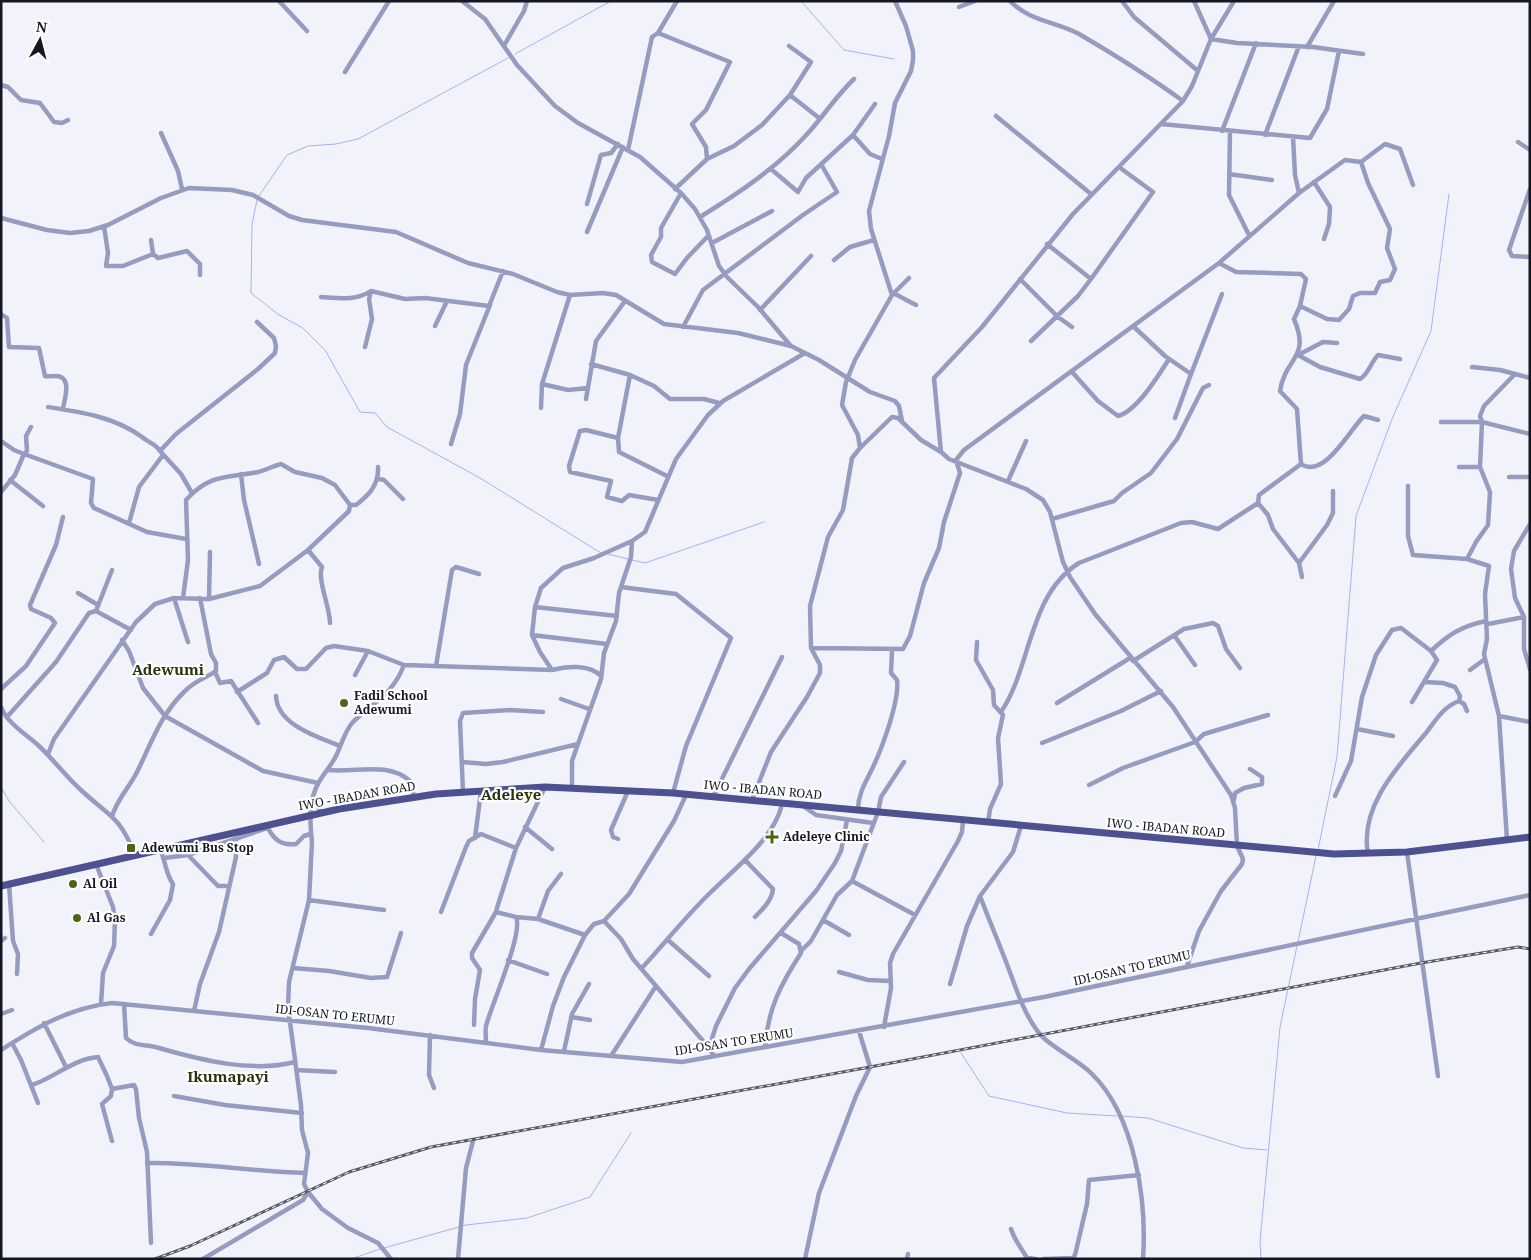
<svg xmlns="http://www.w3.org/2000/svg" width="1531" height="1260" viewBox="0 0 1531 1260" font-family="'Noto Serif',serif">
<rect width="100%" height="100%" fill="#f2f3fa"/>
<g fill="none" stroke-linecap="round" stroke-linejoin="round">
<!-- stream -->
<path stroke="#a8b0f2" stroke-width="1" d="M801 1 844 50 894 59
M515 54 611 1
M259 196 287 155 308 146 336 144 358 139 508 58
M257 200 252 224 251 293 279 315 303 328 325 350 360 412 375 413 387 427 480 478 601 553
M608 554 628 559
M632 560 645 563 764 522
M1 787 9 801 44 842
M1318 850 1337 757 1356 516 1392 419 1431 331 1449 194
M1298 942 1316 856
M961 1053 989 1096 1067 1113 1117 1116
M1121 1116 1148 1118 1243 1148 1267 1150
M384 1248 466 1225 527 1218 590 1197 631 1133
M351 1259 380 1249
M1261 1259 1260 1241 1280 1027 1297 946"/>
<!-- street -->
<path stroke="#969bc0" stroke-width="4.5" d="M279 1 307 31
M462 1 485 19 517 65 555 106 578 123 640 157 681 193 695 209 707 230 719 266 727 277 758 307 790 345
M1010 1C1029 21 1057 22 1079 34 1115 55 1150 77 1183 101
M1122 1 1134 17 1198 71
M1194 1 1211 39 1237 43 1313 47 1363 54
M959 7 975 1
M658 33 677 1
M505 44 524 11 527 1
M1307 47 1334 1
M345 72 389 1
M1 85 8 87 21 100 40 103 54 122 62 123 68 120
M790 95 819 118
M996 116 1091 194
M1161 124 1310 138 1327 109 1339 51
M1222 131 1256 43
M1230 131 1229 195 1249 235
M161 133 178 171 182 189
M853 135 870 154 882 159
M1265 135 1299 46
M1293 137 1295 175 1299 193
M1518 142 1530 150
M628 150 652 37 658 33 730 62 706 110 692 124 706 147 707 159
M771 169 798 192 806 178 853 135 875 104
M1229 174 1272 180
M1314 182 1330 207 1329 224 1324 239
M675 189 707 159 734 146 762 125 790 95 811 62 789 46
M1530 189 1509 250 1512 256 1530 257
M681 193 661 228V237L651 255 652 262 675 274 687 258 708 236
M587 204 601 155 611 153 618 144
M700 217C739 193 778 167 809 132 825 114 837 95 854 79
M1 218 47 230 70 233 89 231 108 225 161 198 189 188 232 190 253 195 289 216 302 220 396 232 468 263 513 274 557 292 570 295 603 293 616 295 664 324 738 333 791 346 819 360 870 392 895 401 899 406 902 421
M104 226 108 253 106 266H123L153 254 151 240
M587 232 623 147
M712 243 772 211
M153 254 158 258 187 251 200 264V275
M834 260 850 247 874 240
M1219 263 1236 272 1301 274 1306 279 1300 306 1294 319C1311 359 1285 357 1280 391L1297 409 1301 464 1259 495 1258 503
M1020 279 1058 317 1072 327
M1091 279 1153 192 1119 167
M895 294 916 305
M892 295 909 278
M321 297C338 298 356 301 371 291L405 299 425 298 489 306 503 271
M1300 306 1327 319 1339 320 1349 309 1353 296 1360 293H1375L1380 282 1390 280 1395 269 1387 248 1390 229 1368 183 1361 162
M760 310 811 256
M1 314 7 318 9 347 39 348 45 376C50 377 57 375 61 377 71 382 64 401 63 409
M435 326 447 301
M1133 326 1165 356 1191 374 1175 418
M683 327 703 290 803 215 837 192 821 164
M1031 341 1078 296 1091 279 1047 244
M1337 343 1323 342 1298 355 1320 367 1360 379C1368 375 1371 362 1378 355L1400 359
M365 347 372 319 369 299 371 291
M591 364 630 375 618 438
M1472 367 1500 370 1530 378
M1072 372 1098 401 1118 416C1137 411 1158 376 1169 359
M1191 374 1222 294
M630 375 654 386 670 399H704L719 403
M1514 375 1484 406 1480 416 1482 422 1530 434
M542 384 568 390 588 388
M586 399 596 341 625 301
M48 407C81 412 115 417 142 437 149 443 155 443 160 451
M541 408 542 384 570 295
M1441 422H1482L1480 467 1490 492 1488 525 1476 542 1467 559
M31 427 26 436 27 451 24 454 93 479 91 503 94 508 147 532 186 539
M1 441 14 450 24 454 15 475 1 492
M451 444 460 414 466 365 490 305
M860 448 858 435 842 405 846 382 855 360 892 295 871 229 869 211 889 136 895 103 911 71 913 60V51L906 26 895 1
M1301 464C1324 480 1350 429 1364 416L1378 420
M1459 467H1480
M241 474 244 500 259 564
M1509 477H1530
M379 479 384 480 403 499
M10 480 43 506
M1008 481 1026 441
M1408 486V536L1413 555 1467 559 1489 566 1485 594 1487 639 1484 654 1499 716 1530 722
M192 493 181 474 160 451 176 434 258 369 275 353 276 346 274 338 257 322
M658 500 629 495 622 501 607 497 611 481 570 472 569 466 579 434 580 431 586 430 618 438 619 452 667 476
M350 505H356C369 495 379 485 378 467
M1052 519 1114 501 1122 493 1151 473 1177 439 1203 388 1209 385
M129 523 139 487 163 455
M1530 524 1514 551 1511 569 1515 598 1524 617V649L1530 669
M308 550 322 567C317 580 330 607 330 623
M1299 563 1327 525 1333 513V491
M621 587 676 594 731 638 686 746 673 793
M78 593 98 605
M174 598 188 642
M209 599 210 552
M535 607 617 616
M96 611 112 570
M1488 624 1524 617
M532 635 607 644
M1174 635 1195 665
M122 640 129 651 143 688 165 716 263 771 318 783
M977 642 976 660 993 690 994 705 1003 715 998 738 1001 784 990 809 988 823
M811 648 903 649 910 636 924 583 939 548 944 522 960 473 956 460 964 450 1219 263 1299 193 1345 160 1361 162 1385 144 1400 149 1413 185
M1133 661 1184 629 1213 623 1218 626 1226 649 1240 668
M436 666 452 570 456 567 479 574
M1470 670 1485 659
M215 672 220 683 231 681 258 723
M355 675 368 651
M601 676C589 664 567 666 552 670L540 652 532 635 535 607 541 588 563 568 594 558 632 541 645 532 676 459 708 415 723 401 805 353
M1424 682 1443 683 1455 687 1460 696 1459 701 1464 704 1467 711
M1 689 26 666 55 623 51 618 31 609 30 605 56 545 63 517
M237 692 267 673 274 660 284 657 297 669H306L326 648 334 646 368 651 404 665 552 670
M276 696C277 725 318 737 340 746
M561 699 589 709
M1412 702 1437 660 1431 651
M1057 703 1130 658
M1 707C7 723 27 735 39 746 54 760 66 777 82 791 110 817 120 816 135 855
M1001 712C1032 666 1028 595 1079 563L1181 523 1192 522 1218 529 1258 503 1268 515 1273 529 1299 563 1302 577
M1499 716 1507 840
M7 717 56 662 89 613 96 611 131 630
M1357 729 1393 736
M1042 743 1121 711 1161 691
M48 754 54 739 136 622 155 604 174 598 209 599 260 586 308 550 349 511 350 505 335 485 322 478 295 472 281 464C273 466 266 470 258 472 228 478 210 473 186 500L188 560 183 598
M462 762 486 764 503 762 578 744
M328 770C356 773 387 761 410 781L414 797
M1089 785 1123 768 1195 742 1204 734 1268 715
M572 789V761L601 679 604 653 616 621 619 593 631 557 632 541
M463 792 460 721 463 713 510 710 543 712
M1335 796 1351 761 1362 697 1376 655 1392 630 1401 628 1431 651C1449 634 1462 626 1486 621
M713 797 782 657
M314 799 321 812
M752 800 771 752 807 697 820 673V665L811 648 810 606 828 537 843 510 852 458 860 448 892 417 898 418 921 440 941 452
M1234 800 1235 793 1244 788 1262 784V777L1250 769
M803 806 816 815 873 823
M858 810C858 793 866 782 873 767 882 748 900 700 897 680L891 673 892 650
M112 816C119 796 129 788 137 772 151 744 161 714 184 692 194 681 206 678 216 671V663L211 654 200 598
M267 826C273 839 281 846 296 844L304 836 310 834
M1021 826 1013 852 980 896C989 920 999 943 1008 967 1016 988 1023 1011 1036 1029 1047 1046 1076 1058 1092 1074 1135 1116 1147 1201 1143 1259
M525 827 552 849
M475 838 481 791
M618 839 613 837 611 830 628 791
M1407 852 1438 1076
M1368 854C1359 807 1398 766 1426 733 1436 720 1443 707 1459 701
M188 855 218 886H228
M164 858 188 855 267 828
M745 860 773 889C772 900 763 909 755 917
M96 864 113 907 115 921 114 946 103 973 101 1004
M852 881 915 915
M9 884 13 941 18 954 17 974
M309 900 384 910
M441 912 466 847 469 841 481 834 516 848
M516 917 538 919 585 935
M538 919 548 891 561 874
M823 920 849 935
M604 921 621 939 633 959 709 1048
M151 934 170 900 173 884C165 873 166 861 160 850
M668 940 709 976
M1 941 5 938
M802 950 811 941 837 895 852 881 878 812 881 797 904 762
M508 960 547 974
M1187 966 1199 931 1221 891 1242 864 1243 859 1237 846 1235 808 1231 795 1173 707 1095 614 1070 577 1063 562 1050 512 1043 500 1026 489 949 459 941 452 934 378 982 327 1073 214 1183 101 1192 86 1211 39 1234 1
M293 968 329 971 371 978 387 977 401 933
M642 968C665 943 686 916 710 893 734 869 775 838 782 804
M839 972 868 980 891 981
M950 984 967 926 980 896
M124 1004 126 1038C135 1047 147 1044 159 1048 201 1060 252 1073 295 1062
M194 1011 200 984 219 932 236 857V840
M1 1014 12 1010
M571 1017 590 1020
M44 1023 66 1067
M474 1025 475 999 480 970 472 958V953L496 912
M884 1027 891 988 890 963 893 954 958 841 962 832 963 820
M430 1035 429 1075 434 1088
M486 1042C486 1037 485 1031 486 1026 491 1006 524 932 516 917L496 912 497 908 516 848 545 787
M12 1043 21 1060 38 1103
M765 1047C768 1008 781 984 801 953L799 944 781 933
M1 1050C37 1027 69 1008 112 1003L368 1028 541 1050 682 1062 1044 997 1530 895
M541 1050 553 1006 564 977 585 935 594 924 604 921 629 894 674 821 686 795
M564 1051 572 1014 589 984
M611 1056 656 986
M714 1056 709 1048 716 1026 735 988 749 969 816 891 835 863 841 851 847 820
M296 1070 335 1072
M32 1085C54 1078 73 1059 98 1057L107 1076 112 1089 111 1096 102 1104 112 1141
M112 1089 134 1085 136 1089 139 1118 147 1152 151 1243
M174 1096 225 1105 302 1113
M147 1163C200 1162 252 1172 305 1173
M1011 1229C1014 1239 1021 1248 1027 1258L1036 1259
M203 1259 303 1200 308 1192
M391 1259 378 1243 348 1228 322 1209 308 1192 304 1184 308 1153 302 1130 301 1105 288 1007 289 982 309 900 312 842C310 823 308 800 319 782 324 773 331 766 336 756 341 746 345 730 353 722 374 702 393 694 404 665
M458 1259 466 1168 473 1141
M805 1259 819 1193 856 1096 870 1067 859 1031
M907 1259 908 1254
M1044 1259 1073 1258 1075 1255 1087 1204 1089 1180 1139 1175"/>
<!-- primary -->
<path stroke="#4d5190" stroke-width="7" d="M1 886 339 809 436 794 545 787 673 793 1334 854 1407 852 1530 837"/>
<defs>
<path id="rail" d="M155 1259 190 1246 349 1172 431 1147 870 1067 1421 963 1518 947 1530 949"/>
</defs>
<!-- rail casing -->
<use href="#rail" stroke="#595a65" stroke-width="3"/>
<!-- rail -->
<use href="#rail" stroke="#fff" stroke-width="1" stroke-dasharray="4" stroke-linecap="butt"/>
</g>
<!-- markers -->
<g fill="#4e6410" stroke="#fff" stroke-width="2">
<circle cx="344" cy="703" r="5"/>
<path d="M769.5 829.5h5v5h5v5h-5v5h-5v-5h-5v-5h5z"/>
<rect x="126" y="843" width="10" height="10" rx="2.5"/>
<circle cx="73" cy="884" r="5"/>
<circle cx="77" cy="918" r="5"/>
</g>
<g text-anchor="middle" stroke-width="4.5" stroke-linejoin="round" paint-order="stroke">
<!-- poi labels -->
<g font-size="12" font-weight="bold" fill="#151723" stroke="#fff" text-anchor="start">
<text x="354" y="700">Fadil School<tspan x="354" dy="14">Adewumi</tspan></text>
<text x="783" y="841">Adeleye Clinic</text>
<text x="141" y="852">Adewumi Bus Stop</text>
<text x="83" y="888">Al Oil</text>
<text x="87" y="922">Al Gas</text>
</g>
<!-- street labels -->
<g font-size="12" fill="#151723" stroke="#fff">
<text transform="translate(763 790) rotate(5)" y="4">IWO - IBADAN ROAD</text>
<text transform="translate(357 796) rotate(-10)" y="4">IWO - IBADAN ROAD</text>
<text transform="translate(1166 828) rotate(5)" y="4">IWO - IBADAN ROAD</text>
<text transform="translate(1132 968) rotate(-13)" y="4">IDI-OSAN TO ERUMU</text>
<text transform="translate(335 1015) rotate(6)" y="4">IDI-OSAN TO ERUMU</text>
<text transform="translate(734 1042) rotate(-9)" y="4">IDI-OSAN TO ERUMU</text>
</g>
<!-- quarter labels -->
<g font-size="15" font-weight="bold" fill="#29340f" stroke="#fff">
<text x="168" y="675">Adewumi</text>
<text x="511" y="800">Adeleye</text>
<text x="228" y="1082">Ikumapayi</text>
</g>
</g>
<!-- border -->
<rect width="1531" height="1260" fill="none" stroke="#151723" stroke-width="5"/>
<!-- north arrow -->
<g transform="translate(40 40) rotate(7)" stroke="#ffffff" stroke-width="4" paint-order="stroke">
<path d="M0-4L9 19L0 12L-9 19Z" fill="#151723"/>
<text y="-8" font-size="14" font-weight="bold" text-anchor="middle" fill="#151723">N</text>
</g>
</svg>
